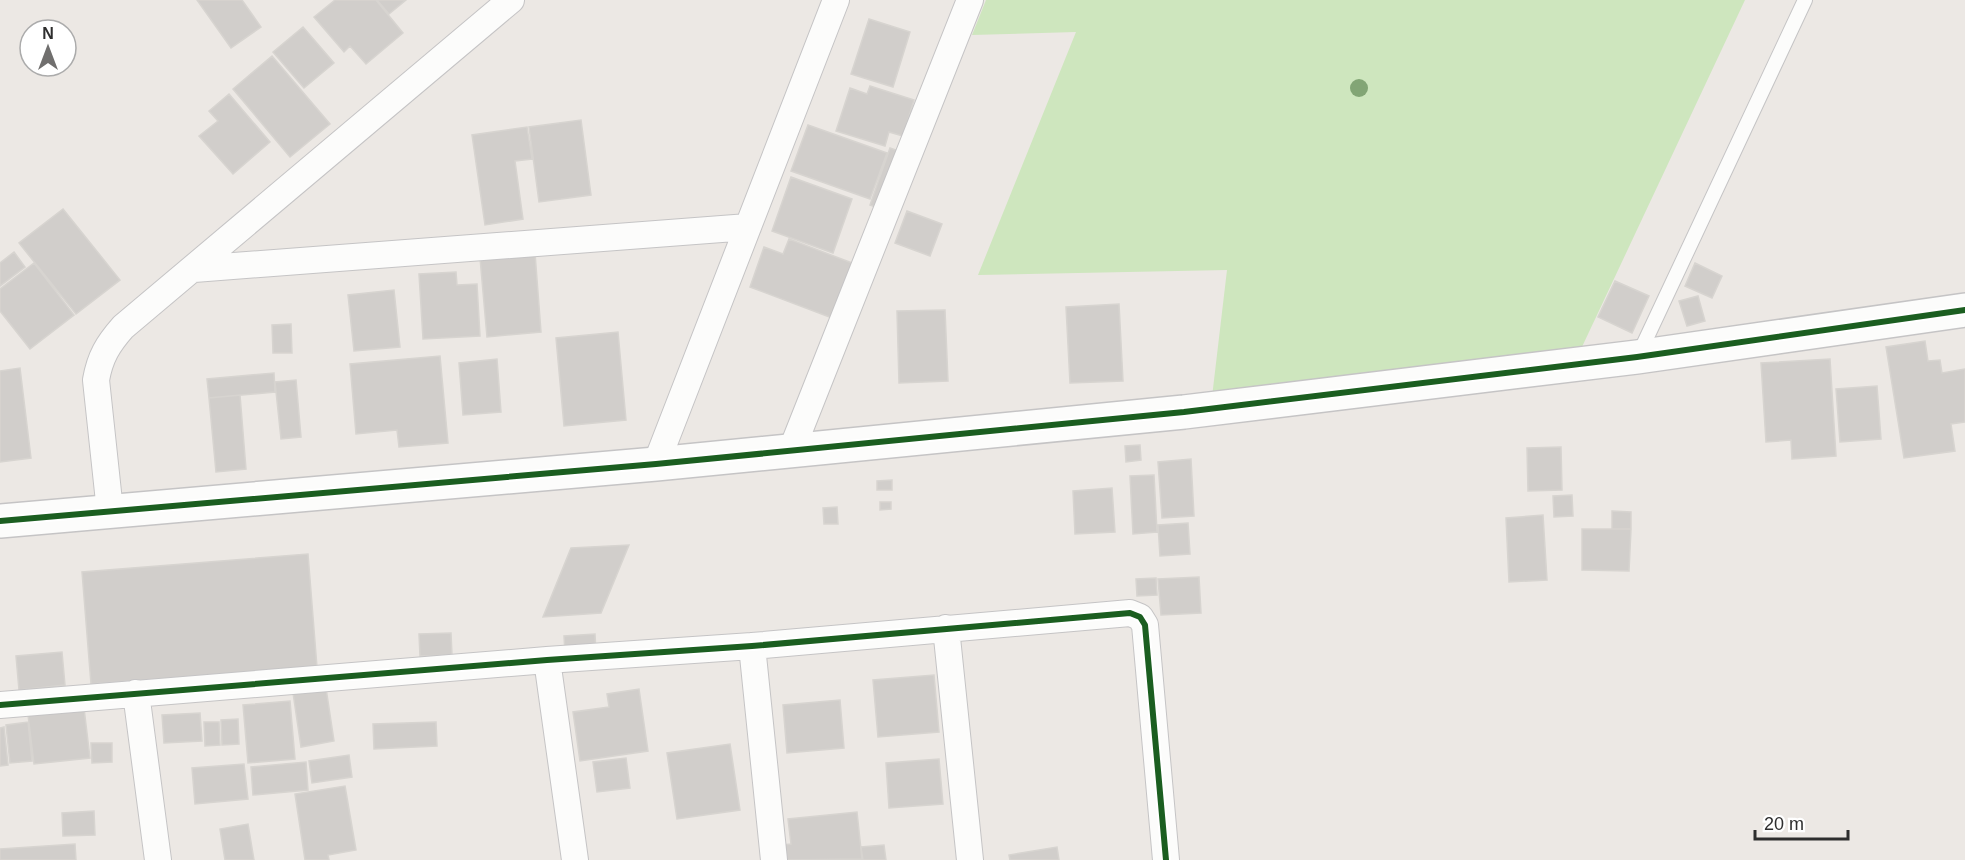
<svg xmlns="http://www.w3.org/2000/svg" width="1965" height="860" viewBox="0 0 1965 860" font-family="Helvetica,sans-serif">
<rect width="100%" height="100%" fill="#ece8e4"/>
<!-- green -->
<path fill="#cee6be" d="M986 0H1745L1581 349 1212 397 1227 270 978 275 1076 32 972 35Z"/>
<!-- building -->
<path fill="#d1cecb" stroke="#d7d4d0" stroke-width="1.5" d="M197 0H242L261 27 231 48Z
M335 0H376L403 33 366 64 350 46 344 52 314 17Z
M377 0H406L389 14Z
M869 19 910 32 893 87 851 74Z
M303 27 334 63 304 88 273 52Z
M272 56 330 124 290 157 233 89Z
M870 86 914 100 903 136 889 132 885 146 836 131 850 88 867 94Z
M229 94 270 142 233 174 199 136 218 121 209 111Z
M581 120 591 195 539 202 529 127Z
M808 125 887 153 870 199 791 171Z
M527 127 532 159 515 161 523 219 485 225 472 135Z
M890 148 904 153 884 210 870 205Z
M791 177 852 199 833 253 772 231Z
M63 209 120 280 76 314 19 243Z
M907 211 942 224 930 256 895 243Z
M789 239 860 266 840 321 750 287 764 247 783 254Z
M14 252 25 267 0 286V263Z
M535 253 541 332 487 337 480 258Z
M34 263 74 315 30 349 0 311V289Z
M1695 263 1722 276 1712 298 1685 286Z
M456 272 457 285 477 284 480 336 423 339 419 274Z
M1615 281 1649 296 1632 333 1598 317Z
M394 290 400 347 354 351 348 295Z
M1698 296 1705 321 1687 326 1679 301Z
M1119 304 1123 381 1070 383 1066 307Z
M945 310 948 381 899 383 897 311Z
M291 324 292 353H273L272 325Z
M618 332 626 420 564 426 556 338Z
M1925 341 1928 361 1940 360 1942 373 1965 369V422L1951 424 1955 451 1904 458 1886 347Z
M440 356 448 443 399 447 397 430 356 434 350 364Z
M497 359 501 412 463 415 459 363Z
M1830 359 1836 456 1792 459 1791 440 1766 442 1761 363Z
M20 368 31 458 0 462V371Z
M274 373 275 392 209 398 207 379Z
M296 380 301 437 281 439 275 382Z
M1877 386 1881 439 1840 442 1836 389Z
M240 395 246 469 216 472 209 398Z
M1140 445 1141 460 1126 462 1125 446Z
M1561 447 1562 490 1528 491 1527 448Z
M1191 459 1194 516 1162 518 1158 462Z
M1154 475 1157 532 1133 534 1130 476Z
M892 480V490H877V481Z
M1112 488 1115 532 1075 534 1073 491Z
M1572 495 1573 516 1554 517 1553 496Z
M880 502H891V509L880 510Z
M837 507 838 524H824L823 508Z
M1612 511 1631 512V529H1612Z
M1543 515 1547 580 1509 582 1506 518Z
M1188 523 1190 554 1160 556 1158 525Z
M1582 529H1631L1629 571 1582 570Z
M629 545 601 613 543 617 571 548Z
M308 554 317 667 91 684 82 572Z
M1199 577 1201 613 1161 615 1158 579Z
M1156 578 1157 595 1137 596 1136 579Z
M451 633 452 655 420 656 419 634Z
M595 634 596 653 565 654 564 636Z
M62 652 65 685 19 690 16 656Z
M934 675 939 732 878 737 873 680Z
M326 688 334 741 301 747 293 693Z
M639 689 648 751 580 761 573 712 609 707 607 694Z
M840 700 844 748 787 753 783 705Z
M290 701 295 759 248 763 243 705Z
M84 708 90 758 34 764 28 715Z
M200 713 202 741 164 743 162 715Z
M238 719 239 744 222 745 221 720Z
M28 722 32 761 10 763 6 725Z
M204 722H219L220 745 205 746Z
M436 722 437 746 374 749 373 724Z
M4 727 8 765 0 766V728Z
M91 743H112V762L92 763Z
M730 744 740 810 677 819 667 753Z
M349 755 352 777 312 783 309 761Z
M626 758 630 788 597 792 593 762Z
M939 759 943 804 889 808 886 763Z
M306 762 308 790 253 795 251 767Z
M244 764 248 799 195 804 192 768Z
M345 786 356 850 328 855 329 860H305L295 794Z
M94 811 95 835 63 836 62 813Z
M857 812 862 859 785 860 783 845 791 844 788 819Z
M248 824 254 860H225L220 829Z
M75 844 76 860H0V849Z
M884 845 886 860H863L861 847Z
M1057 847 1059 860H1010L1009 855Z"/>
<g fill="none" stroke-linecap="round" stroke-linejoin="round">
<defs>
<path id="lane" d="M1639 354 1805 0"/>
<path id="street" d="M194 269 748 227
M792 449 970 0
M656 464 836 0
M110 511 96 380C100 357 108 344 123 327L511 0
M946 628 970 860
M752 646 774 860
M547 660 575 860
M136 693 158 860
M0 705 547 660 752 646 1130 613 1140 617 1145 625 1166 860"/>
<path id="secondary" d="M0 521 656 464 1184 412 1637 357 1965 310"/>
</defs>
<!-- lane casing -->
<use href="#lane" stroke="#c5c4c5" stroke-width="16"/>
<!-- street casing -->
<use href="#street" stroke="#c5c4c5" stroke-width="28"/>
<!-- secondary casing -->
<use href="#secondary" stroke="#c5c4c5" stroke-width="36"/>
<!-- lane -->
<use href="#lane" stroke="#fcfcfb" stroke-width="14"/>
<!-- street -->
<use href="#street" stroke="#fcfcfb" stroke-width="26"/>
<!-- secondary -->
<use href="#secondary" stroke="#fcfcfb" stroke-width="33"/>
<defs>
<path id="cycleway" d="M0 521 656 464 1184 412 1637 357 1965 310
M0 705 547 660 752 646 1130 613 1140 617 1145 625 1166 860"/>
</defs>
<!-- cycleway casing -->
<use href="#cycleway" stroke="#fff" stroke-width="10"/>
<!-- cycleway -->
<use href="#cycleway" stroke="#1b5e20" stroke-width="6"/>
</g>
<!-- trees -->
<circle fill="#82a575" cx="1359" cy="88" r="9"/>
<!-- north arrow -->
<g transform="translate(48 48)"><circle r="28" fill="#ffffff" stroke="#ababab" stroke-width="1.5"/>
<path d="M0-4.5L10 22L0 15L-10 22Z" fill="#706f6e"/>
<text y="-9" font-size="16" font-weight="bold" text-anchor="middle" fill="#2e2e2e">N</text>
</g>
<!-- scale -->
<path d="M1755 830v9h93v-9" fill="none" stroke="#2e2e2e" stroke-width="3"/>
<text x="1764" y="830" font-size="18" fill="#2e2e2e" stroke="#ffffff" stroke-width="4.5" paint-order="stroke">20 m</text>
</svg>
